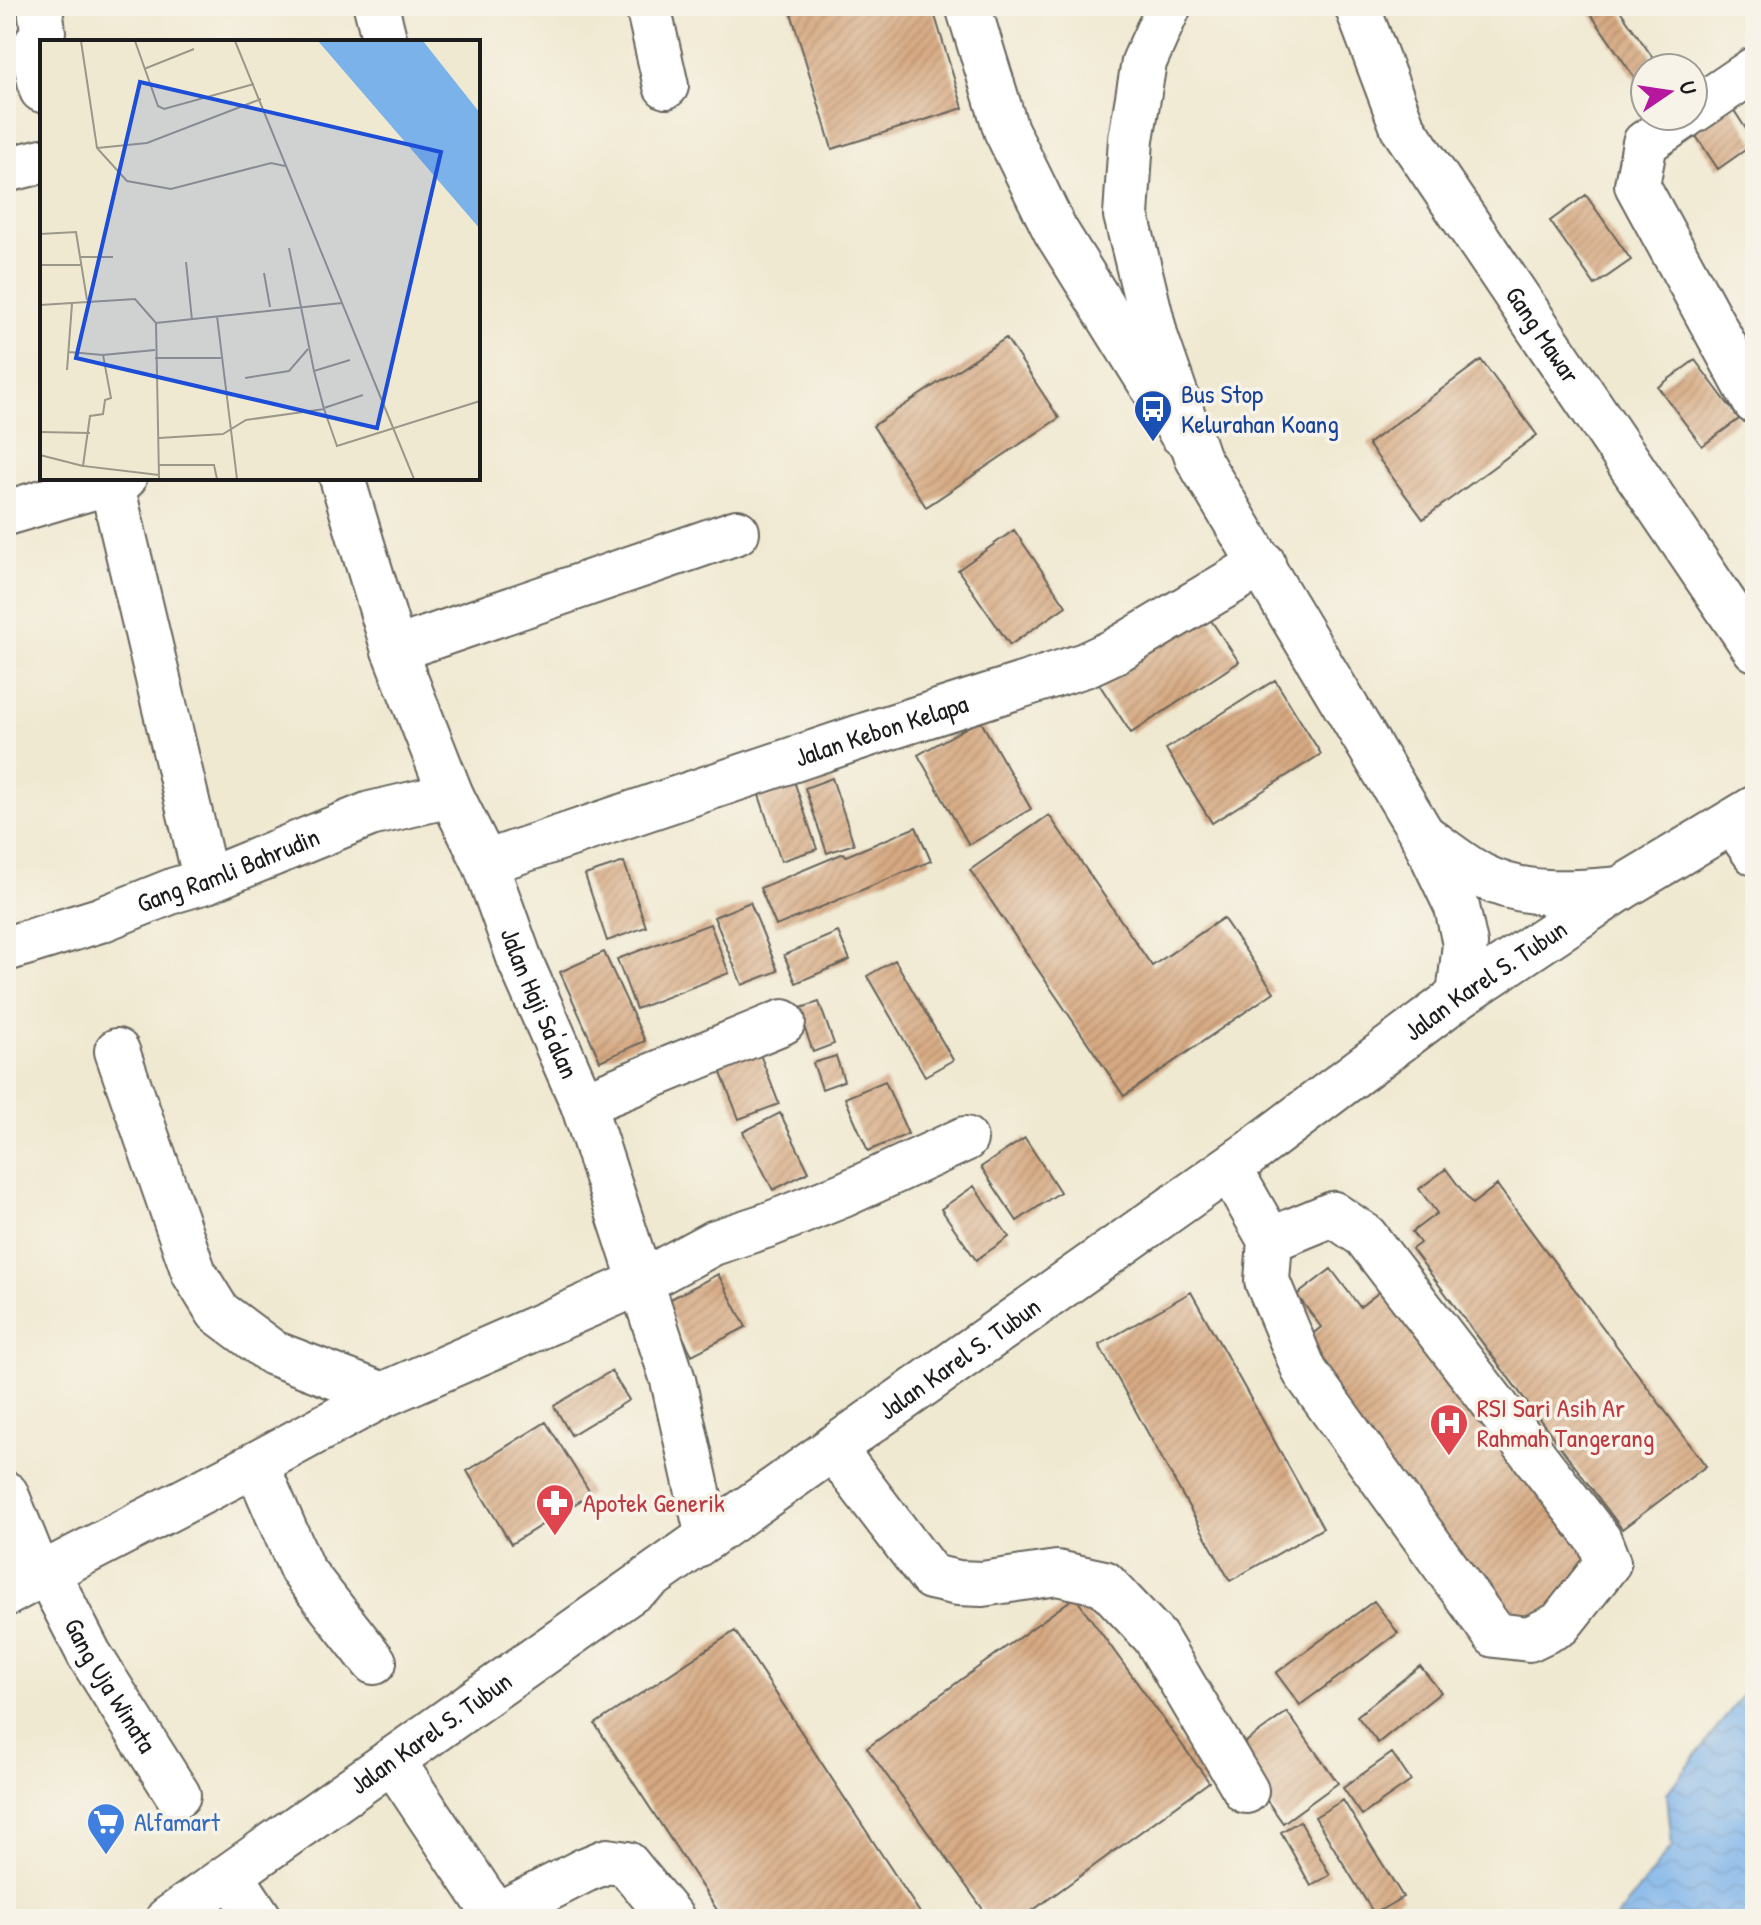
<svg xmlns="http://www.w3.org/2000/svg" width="1761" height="1925" viewBox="0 0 1761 1925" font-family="'Patrick Hand',sans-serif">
<defs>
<pattern id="water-waves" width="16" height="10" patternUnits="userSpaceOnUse" patternTransform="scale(2)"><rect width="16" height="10" fill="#7bb2ea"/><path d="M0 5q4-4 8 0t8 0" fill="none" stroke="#6a98c8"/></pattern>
<pattern id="building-hatch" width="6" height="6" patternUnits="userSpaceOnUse" patternTransform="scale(2)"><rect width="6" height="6" fill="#d6a982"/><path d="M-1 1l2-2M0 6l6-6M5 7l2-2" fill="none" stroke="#b79170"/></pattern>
</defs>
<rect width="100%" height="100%" fill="#f7f3e8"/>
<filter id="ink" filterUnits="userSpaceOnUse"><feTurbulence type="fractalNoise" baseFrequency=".0125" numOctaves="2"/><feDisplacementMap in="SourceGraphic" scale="16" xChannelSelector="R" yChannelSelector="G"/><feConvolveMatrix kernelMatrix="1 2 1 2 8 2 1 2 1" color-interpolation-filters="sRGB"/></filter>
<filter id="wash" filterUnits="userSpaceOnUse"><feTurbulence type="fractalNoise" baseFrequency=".006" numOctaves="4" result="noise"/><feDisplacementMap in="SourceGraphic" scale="32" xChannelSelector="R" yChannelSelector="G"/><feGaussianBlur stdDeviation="1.8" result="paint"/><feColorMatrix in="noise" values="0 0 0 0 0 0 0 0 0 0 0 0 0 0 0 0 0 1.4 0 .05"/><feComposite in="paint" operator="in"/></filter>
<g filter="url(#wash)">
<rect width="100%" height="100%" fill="#f0e9d2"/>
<!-- water -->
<path fill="url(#water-waves)" stroke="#4c6783" stroke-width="2" d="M1755 1679V1919H1616L1672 1846 1667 1793Z"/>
<g id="blocks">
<!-- building -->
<path fill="url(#building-hatch)" d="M789 6H932L963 108 832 149Z
M1593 6H1617L1660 68H1645L1643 90 1588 10Z
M1728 101 1755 143 1718 169 1690 127Z
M1586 195 1631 260 1595 285 1550 221Z
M1006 338 1059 418 926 507 873 426Z
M1481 360 1537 435 1423 519 1368 444Z
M1695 360 1739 419 1702 446 1658 387Z
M1014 530 1066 606 1010 645 958 570Z
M1206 613 1239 662 1131 733 1099 684Z
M1275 680 1321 754 1212 823 1166 749Z
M980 720 1031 809 969 845 918 755Z
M791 772 817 849 781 861 755 783Z
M832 778 854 844 827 853 805 788Z
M1049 815 1152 966 1223 918 1274 992 1124 1096 970 870Z
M916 827 931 861 776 926 760 888 844 853 846 856Z
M624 862 646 927 607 941 585 875Z
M750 902 778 971 742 985 714 917Z
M710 924 729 973 636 1009 617 959Z
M838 932 850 960 796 983 784 955Z
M604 952 645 1041 600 1061 560 972Z
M895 960 953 1060 925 1076 867 976Z
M819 1002 834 1044 813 1052 798 1009Z
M756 1044 779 1104 739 1119 716 1060Z
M836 1056 844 1081 822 1089 813 1063Z
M885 1081 908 1134 868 1151 845 1098Z
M780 1113 809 1172 773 1190 743 1132Z
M1025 1138 1060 1192 1017 1221 981 1167Z
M1446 1169 1472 1204 1497 1185 1706 1466 1622 1529 1412 1249 1420 1243 1412 1232 1437 1213 1419 1189Z
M974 1186 1009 1237 976 1260 941 1209Z
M1331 1269 1360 1307 1387 1286 1602 1567 1515 1634 1297 1347 1321 1327 1297 1295Z
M718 1274 746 1327 692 1355 665 1302Z
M1191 1292 1323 1528 1230 1581 1099 1345Z
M611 1371 629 1400 571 1435 554 1406Z
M546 1422 591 1494 511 1544 467 1471Z
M1075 1597 1209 1782 1021 1919H990L867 1748Z
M1374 1601 1398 1633 1300 1705 1276 1673Z
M735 1631 924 1919H723L595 1724Z
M1420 1666 1441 1692 1378 1743 1357 1716Z
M1287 1712 1338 1783 1283 1823 1232 1752Z
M1392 1753 1411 1781 1362 1815 1343 1788Z
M1343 1800 1403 1897 1374 1914 1315 1817Z
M1300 1821 1330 1875 1311 1886 1281 1832Z"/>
</g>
</g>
<g filter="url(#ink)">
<use href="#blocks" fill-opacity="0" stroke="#66645c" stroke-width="2"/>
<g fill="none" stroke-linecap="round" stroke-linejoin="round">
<defs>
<g id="minor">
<path d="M40 6 43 32 33 50 42 90"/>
<path d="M376 6 385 42"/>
<path d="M648 6 666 86"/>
<path d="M968 6 1006 130 1055 230 1182 434"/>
<path id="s1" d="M1357 6 1403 128 1755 649"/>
<path d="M1693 111 1755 69"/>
<path d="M1685 116 1645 143 1637 185 1755 402"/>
<path d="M6 170 42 161"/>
<path id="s2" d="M342 478 394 650 451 795 485 863 521 963 583 1104 673 1380 708 1537"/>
<path d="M111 481 206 881"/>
<path d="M6 513 124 478"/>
<path d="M394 650 737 532"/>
<path d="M1733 822 1755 853"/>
<path id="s3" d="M485 863 869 734 1085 665 1115 651 1263 563"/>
<path id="s4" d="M6 949 100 920 175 890 206 881 370 814 451 795"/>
<path d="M117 1051 194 1273 218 1312 273 1353 383 1395"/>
<path d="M583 1104 783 1022"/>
<path d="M1229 1168 1270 1240 1267 1281 1305 1372 1495 1635 1529 1639 1560 1624 1608 1563 1599 1540 1365 1236 1333 1214 1270 1240"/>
<path d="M833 1448 931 1577 958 1583 982 1584 1057 1573 1104 1583 1155 1637 1246 1791"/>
<path d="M6 1494 39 1576 6 1594"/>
<path id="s5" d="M47 1572 89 1654 178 1795"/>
<path d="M39 1576 256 1464"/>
<path d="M374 1662 302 1570 256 1464 383 1395 641 1282 713 1243 768 1225 843 1195 965 1139"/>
<path d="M392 1760 498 1919"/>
<path d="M231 1875 260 1919"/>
<path d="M495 1916 585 1870 607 1861 627 1864 672 1919"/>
</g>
<g id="major">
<path d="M1169 6 1144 62 1131 139 1126 215 1156 338 1198 459 1422 834 1457 907 1465 944 1459 996"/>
<path d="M1424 836C1442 849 1460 864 1480 875 1524 898 1573 893 1620 889"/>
<path id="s6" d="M168 1919 1250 1153 1459 996 1620 889 1755 808"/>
</g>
</defs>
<!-- minor casing -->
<use href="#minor" stroke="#66645c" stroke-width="48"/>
<!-- major casing -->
<use href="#major" stroke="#66645c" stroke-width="48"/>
<!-- minor -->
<use href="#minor" stroke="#fff" stroke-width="44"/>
<!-- major -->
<use href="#major" stroke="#fff" stroke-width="44"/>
</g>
</g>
<!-- icons -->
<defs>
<symbol id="bus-pin" viewBox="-11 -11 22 30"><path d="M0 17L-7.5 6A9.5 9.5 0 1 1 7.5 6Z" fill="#1a4fb4" stroke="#f7f3e8"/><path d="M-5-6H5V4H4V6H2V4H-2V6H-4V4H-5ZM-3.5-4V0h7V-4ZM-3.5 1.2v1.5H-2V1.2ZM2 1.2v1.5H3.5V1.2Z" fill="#fff"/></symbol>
<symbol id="hospital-pin" viewBox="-11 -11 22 30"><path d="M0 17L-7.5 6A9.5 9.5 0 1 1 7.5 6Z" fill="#e0444e" stroke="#f7f3e8"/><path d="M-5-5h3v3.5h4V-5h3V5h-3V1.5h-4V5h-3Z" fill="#fff"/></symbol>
<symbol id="pharmacy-pin" viewBox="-11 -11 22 30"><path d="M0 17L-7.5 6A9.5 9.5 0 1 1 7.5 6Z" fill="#e0444e" stroke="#f7f3e8"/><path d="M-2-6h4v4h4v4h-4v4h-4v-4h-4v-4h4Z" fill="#fff"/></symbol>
<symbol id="supermarket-pin" viewBox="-11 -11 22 30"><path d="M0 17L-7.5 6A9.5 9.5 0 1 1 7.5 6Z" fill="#3f7fe0" stroke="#f7f3e8"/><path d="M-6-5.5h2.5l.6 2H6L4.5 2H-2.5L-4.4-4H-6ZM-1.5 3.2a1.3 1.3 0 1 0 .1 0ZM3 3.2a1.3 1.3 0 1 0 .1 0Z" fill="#fff"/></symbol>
</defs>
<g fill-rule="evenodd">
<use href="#bus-pin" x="1131" y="387" width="44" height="60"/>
<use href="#hospital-pin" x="1427" y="1401" width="44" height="60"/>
<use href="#pharmacy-pin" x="533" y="1481" width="44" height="60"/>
<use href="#supermarket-pin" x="84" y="1800" width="44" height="60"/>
</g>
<g text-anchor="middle" stroke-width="7" stroke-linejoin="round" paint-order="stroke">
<!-- street labels -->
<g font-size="26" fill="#1c1c1c" stroke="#f7f3e8">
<text dy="9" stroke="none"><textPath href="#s1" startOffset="380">Gang Mawar</textPath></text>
<text dy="9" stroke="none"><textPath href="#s3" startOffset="418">Jalan Kebon Kelapa</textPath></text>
<text dy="9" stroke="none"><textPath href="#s4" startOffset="236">Gang Ramli Bahrudin</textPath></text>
<text dy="9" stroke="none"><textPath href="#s6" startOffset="1618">Jalan Karel S. Tubun</textPath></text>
<text dy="9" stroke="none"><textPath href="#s2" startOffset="562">Jalan Haji Sa'alan</textPath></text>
<text dy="9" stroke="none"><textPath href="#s6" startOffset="970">Jalan Karel S. Tubun</textPath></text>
<text dy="9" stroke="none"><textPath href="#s5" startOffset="130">Gang Uja Winata</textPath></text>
<text dy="9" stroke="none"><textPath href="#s6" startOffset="322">Jalan Karel S. Tubun</textPath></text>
</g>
<!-- transit labels -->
<g font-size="26" fill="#164399" stroke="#f7f3e8" text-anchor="start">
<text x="1181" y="403">Bus Stop<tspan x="1181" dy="30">Kelurahan Koang</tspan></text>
</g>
<!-- health labels -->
<g font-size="26" fill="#be3a42" stroke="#f7f3e8" text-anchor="start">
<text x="1477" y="1417">RSI Sari Asih Ar<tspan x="1477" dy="30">Rahmah Tangerang</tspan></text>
<text x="583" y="1512">Apotek Generik</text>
</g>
<!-- shop labels -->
<g font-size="26" fill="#366cbe" stroke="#f7f3e8" text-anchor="start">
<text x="134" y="1831">Alfamart</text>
</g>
</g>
<!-- overview -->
<g transform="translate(40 40)">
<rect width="440" height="440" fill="#f0e9d2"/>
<path d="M278 1H383L440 73V189Z" fill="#7bb2ea"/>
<path fill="none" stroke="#9b9789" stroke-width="2" d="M41 1 57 108 87 141 131 149 231 123 245 126M95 1 118 66 124 69 214 44M195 1 374 439M104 29 154 9M57 108 107 103 221 59M0 194 36 192 47 260M249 208 274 331 310 320M41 217H73M146 222 152 280M0 225H42M224 233 230 267M0 265 95 259 116 283M177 276 197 439M116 283 302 263M116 283 119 438M115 310 63 315 71 358 65 360 63 374 50 376 43 426 119 435M29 312 63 315M115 318H181M27 330 32 264M274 331 284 369M205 338 249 331 268 309M284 368 323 355M0 392 50 393M119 398 183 394 206 380 284 369 297 406 440 361M0 415 43 426M118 425H174L177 439"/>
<path fill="#1d4ed8" fill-opacity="0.15" stroke="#1d4ed8" stroke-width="4" d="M100 42 401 112 337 388 36 318Z"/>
<rect width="440" height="440" fill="none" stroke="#1c1c1c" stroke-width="4"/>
</g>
<!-- margin -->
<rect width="1761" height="1925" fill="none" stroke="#f7f3e8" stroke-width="32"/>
<!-- north arrow -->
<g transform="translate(1669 92) rotate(77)"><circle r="38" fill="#f7f3e8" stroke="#9f9d96" stroke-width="2"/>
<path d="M0-6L14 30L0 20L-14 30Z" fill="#b5179e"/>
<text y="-12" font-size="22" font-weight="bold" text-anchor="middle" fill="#1c1c1c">U</text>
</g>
</svg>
